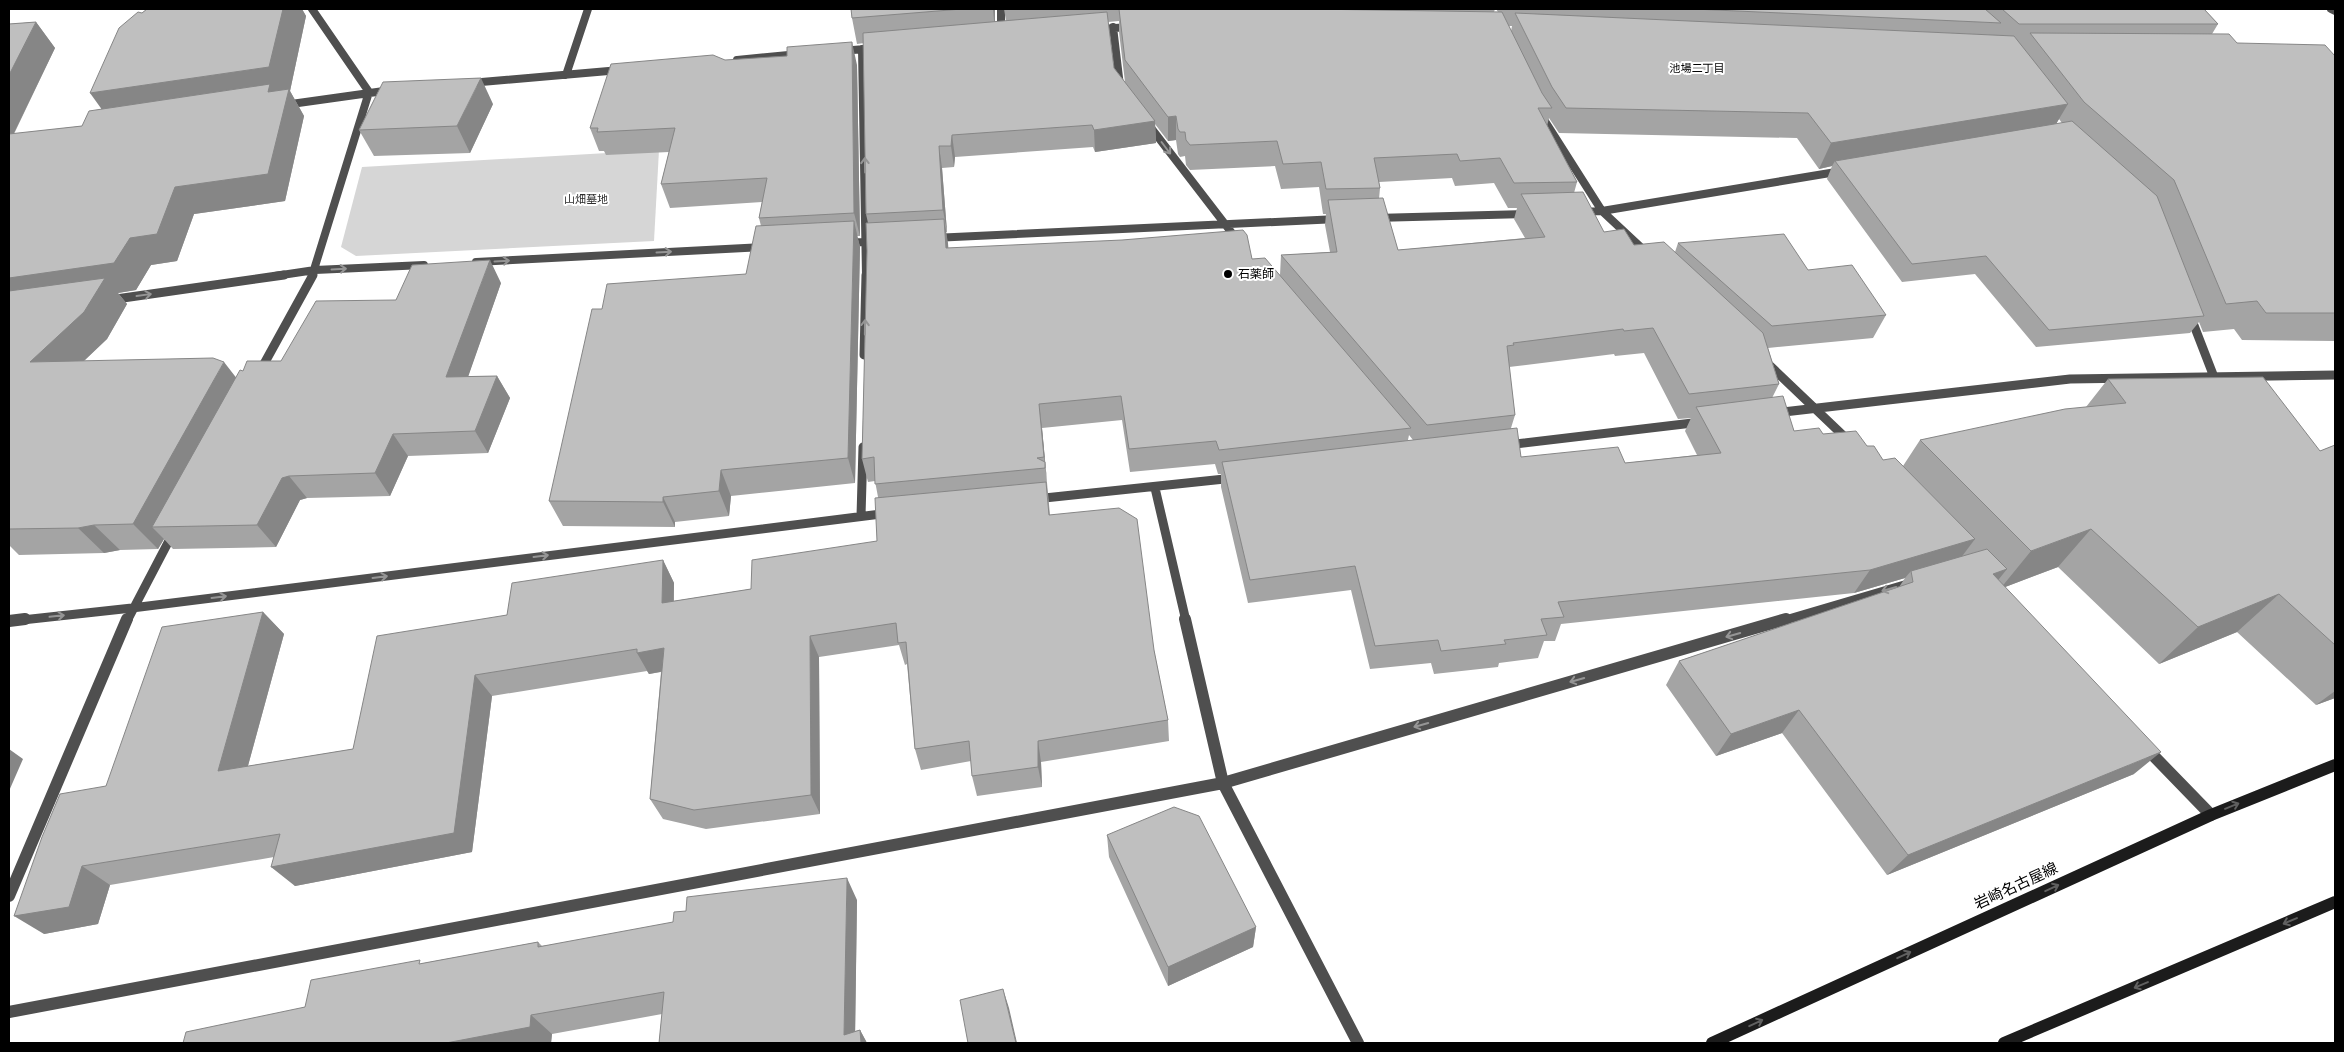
<svg xmlns="http://www.w3.org/2000/svg" width="2344" height="1052" viewBox="0 0 2344 1052" font-family="Ubuntu,'Noto Sans JP',sans-serif">
<rect width="100%" height="100%" fill="#fff"/>
<!-- green -->
<path fill="#d6d6d6" d="M659 150 654 241 356 256 341 247 362 167Z"/>
<g fill="none" stroke-linecap="round" stroke-linejoin="round">
<!-- street-far2 -->
<path stroke="#4f4f4f" stroke-width="8" d="M1001 9V33
M2331 9 2335 11
M1113 27 1120 86
M1098 29 1131 27
M862 49 866 276
M841 51 877 48
M737 60 799 54
M566 75 588 9
M470 83 620 70
M284 105 391 90
M1541 115 1602 211 1647 253
M1148 124 1238 241
M1580 212 1602 211 1842 171
M1375 218 1528 214
M933 238 1338 219
M846 243 879 241
M476 262 764 247
M275 276 315 270 424 265
M312 276 369 92 312 9"/>
<!-- street-far1 -->
<path stroke="#4f4f4f" stroke-width="9" d="M109 300 284 275
M2190 315 2214 377
M864 355 866 275
M1765 361 1850 442
M259 373 313 275
M1775 413 2070 379 2335 375
M1507 445 1701 422
M1155 488 1186 621
M1035 499 1234 478
M861 516 863 447
M13 621 132 608 889 513
M127 621 173 533
M1782 621 1911 583"/>
<!-- street -->
<path stroke="#4f4f4f" stroke-width="12" d="M1185 619 1223 783 1358 1043
M9 621 25 619
M2145 747 2211 815
M9 896 127 619
M9 1012 1223 783 1786 619"/>
<!-- secondary -->
<path stroke="#1c1c1c" stroke-width="12" d="M1712 1043 2211 815 2335 765
M2004 1043 2335 902"/>
</g>
<!-- wall -->
<path fill="#a4a4a4" fill-rule="evenodd" d="M147 9H302L306 16 290 91 304 116 285 201 194 214 177 261 151 265 136 290 118 293 127 304 107 339 84 361 236 377 243 371 281 361 396 300 501 283 468 376H497L510 398 488 453 408 456 390 496 307 498 300 500 276 547 173 549 164 539 158 549 120 550 104 553 19 555 9 545V24L36 22 55 48 14 134 82 126 101 109 142 13Z
M851 9H995V21H1006L1004 9H1495L1494 12H1498L1496 9H2204L2218 24 2212 34 2237 43 2335 56V341L2242 340 2234 329 2203 332 2199 322 2190 333 2036 347 1975 274 1902 282 1827 179 1832 166 1819 169 1797 138 1559 133 1549 118 1547 126 1577 182 1574 193 1604 232 1634 245 1675 252 1678 243 1808 270 1886 315 1873 338 1768 348 1779 384 1772 398 1794 431 1823 434 1867 446 1883 460 1903 466 1920 440 2086 407 2108 379 2320 451 2335 445V698L2316 705 2237 632 2159 664 2058 567 2005 587 2134 774 1887 875 1782 733 1716 756 1666 685 1679 661 1899 587 1905 578 1854 593 1561 624 1555 641H1544L1538 658 1499 663 1498 667 1434 674 1431 663 1370 669 1351 590 1248 603 1221 487V474H1218L1215 464 1130 472 1122 420 1042 428 1050 515 1154 650 1168 720 1169 741 1041 762 1042 787 977 796 972 776 971 761 921 770 915 749 907 664 905 665 899 645 819 657 820 814 706 829 663 819 650 799 661 672 649 674 647 671 492 696 472 852 295 886 274 857 110 885 98 924 44 934 106 786 263 612 284 634 248 766 353 749 507 615 663 560 674 583V601L751 589 877 541 878 497 875 481 868 482 862 459 868 223 866 214 864 43 857 44 852 18ZM1119 21V32L1125 82 1114 68 1108 22ZM1509 26H1512L1511 31ZM2059 119 2062 123 2056 124ZM1155 124 1168 141 1176 140 1178 154 1180 157 1185 156 1186 165 1190 170 1275 166 1281 189 1319 187 1323 214H1326L1325 225 1330 252 1281 255 1280 275 1252 259 948 248 946 232H947L942 168 954 167 955 157 1093 147 1095 152 1156 143ZM1452 178 1455 186 1494 183 1508 208H1517L1514 219 1525 238 1398 250 1379 199 1380 188 1379 182ZM1644 353 1678 419 1691 418 1685 431 1697 455 1625 463 1521 457 1511 428 1515 415 1509 367 1614 354 1615 356ZM1409 435 1413 440H1408Z
M725 60 857 65 860 236H857L860 247 855 483 731 496 729 516 675 522V527L563 526 549 501 602 309 746 274 761 226 759 218 762 202 670 208 661 184 669 152 606 155 604 151H599L590 128Z
M493 104 470 153 374 156 359 130Z
M1107 835 1256 927 1253 947 1168 986 1109 857Z
M857 900 855 1031 860 1030 867 1043H659L662 1014 552 1034 551 1043H183L305 1007 424 963 538 942 542 946Z"/>
<!-- shaded-wall -->
<path fill="#868686" d="M283 9H302L306 16 290 91 304 116 285 201 194 214 177 261 151 265 136 290 118 293 127 304 107 339 54 389 30 362 9 308V278L113 125 90 93Z
M993 9H995V32Z
M36 22 55 48 10 141 9 142V75Z
M852 42 857 65 860 236 854 213Z
M481 78 493 104 470 153 457 126Z
M2068 104 2053 129 1835 161 1832 166 1819 169 1831 143Z
M1176 116V140L1168 141V117Z
M1155 121 1156 143 1095 152 1094 130Z
M952 135 955 157 954 167 951 146Z
M939 146 942 168 947 232 943 210Z
M944 219 948 243 950 272 946 248Z
M854 221 860 247 855 483 848 458Z
M490 260 501 283 460 400 446 377Z
M224 362 245 389 152 527 164 539 158 549 133 524Z
M497 376 510 398 488 453 475 431Z
M1039 404 1042 428 1047 481 1044 457Z
M393 434 408 456 390 496 375 473Z
M721 470 731 496 729 516 719 491Z
M289 476 307 498 300 500 276 547 257 525 282 478Z
M663 497 675 522V527L663 502Z
M94 525 120 550 104 553 78 528Z
M2091 529 2058 567 2000 589 2031 551Z
M1975 539 1957 563 1911 571 1905 578 1854 593 1870 570Z
M663 560 674 583 673 625 662 603Z
M2007 569 1987 594 1993 574Z
M2279 594 2237 632 2159 664 2198 627Z
M263 612 284 634 241 791 218 771Z
M810 636 819 657 820 814 811 795Z
M664 648 675 669 649 674 637 653Z
M475 675 492 696 472 852 295 886 271 867Z
M2335 691V698L2316 705Z
M1799 710 1782 733 1716 756 1731 734Z
M1038 741 1041 762 1042 787 1038 767Z
M9 749 23 759 9 791Z
M2161 752 2134 774 1887 875 1908 855Z
M82 866 110 885 98 924 44 934 14 916Z
M847 878 857 900 855 1043 844 1035Z
M1256 927 1253 947 1168 986V967Z
M1003 989 1009 1008 1017 1043H1016Z
M531 1015 552 1034 551 1043H446Z
M860 1030 867 1043H861Z"/>
<!-- building -->
<path fill="#bfbfbf" stroke="#868686" d="M147 9H283L269 67 90 93 119 28 138 12 142 13Z
M851 9H962L852 18Z
M1119 9H1310L1502 12 1542 93 1552 108H1538L1577 182 1514 183 1500 158 1460 161 1457 154 1374 158 1380 188 1326 189 1321 162 1283 164 1277 141 1190 145 1186 140 1185 132H1180L1178 129 1176 116 1168 117 1125 60Z
M1693 9H1985L2001 23Z
M2002 9H2204L2218 24H2019Z
M1107 12 1114 68 1155 121 1094 130 1092 125 952 135 951 146H939L943 210 866 214 863 33Z
M1515 13 2014 36 2068 104 1831 143 1808 113 1566 108 1552 87Z
M36 22 9 75V24Z
M2030 33 2229 34 2237 43 2325 45 2335 56V313H2266L2257 301 2226 304 2174 180 2084 102Z
M852 42 854 213 759 218 767 178 661 184 675 128 597 132 598 128H590L611 64 713 55 725 60 787 56V47Z
M481 78 457 126 359 130 383 82Z
M270 84 268 92 289 89 268 174 175 187 157 234 130 238 114 263 9 278V134L82 126 89 111Z
M2072 121 2157 196 2204 316 2049 330 1986 256 1912 264 1835 161Z
M1583 192 1604 232 1624 229 1634 245 1664 242 1763 333 1779 384 1689 394 1653 328 1624 331 1623 329 1513 343 1514 345 1507 346 1515 415 1427 425 1281 255 1337 252 1328 200 1383 198 1398 250 1545 237 1521 194Z
M944 219 946 248 1122 240 1243 230 1247 235 1252 259 1265 258 1411 428 1219 450 1216 441 1129 449 1121 396 1039 404 1044 457 1037 458 1045 462V468L875 484 874 457 862 459 867 251 866 223Z
M854 221 848 458 721 470 719 491 663 497V502L549 501 592 309H602L607 284 746 274 756 226Z
M1784 234 1808 270 1852 265 1886 315 1772 326 1678 243Z
M490 260 446 377 497 376 475 431 393 434 375 473 289 476 282 478 257 525 152 527 240 370 243 371 247 361H281L316 301 396 300 412 265Z
M105 278 84 312 30 362 213 358 224 362 133 524 94 525 78 528 9 529V291Z
M2263 377 2320 451 2335 445V645L2279 594 2198 627 2091 529 2031 551 1920 440 2065 409 2126 403 2108 379Z
M1783 396 1794 431 1819 428 1823 434 1856 431 1867 446H1874L1883 460 1895 458 1975 539 1870 570 1558 602 1564 617 1541 619 1547 635 1504 640 1506 644 1441 651 1438 640 1375 646 1355 566 1250 580 1222 462 1517 428 1521 457 1618 447 1625 463 1721 453 1696 407Z
M1046 482 1049 515 1119 508 1137 519 1154 650 1168 720 1038 741V767L972 776 969 741 915 749 906 642 898 643 896 623 810 636 811 795 694 810 650 799 664 648 637 653V649L475 675 454 833 271 867 280 834 82 866 69 907 14 916 42 837 60 794 106 786 162 627 263 612 218 771 353 749 377 636 507 615 512 583 663 560 662 603 751 589 752 560 877 541 875 498Z
M1987 549 2007 569 1993 574 2161 752 1908 855 1799 710 1731 734 1679 661 1913 582 1911 571Z
M1174 807 1199 816 1256 927 1168 967 1107 835Z
M847 878 844 1035 860 1030 861 1043H659L664 992 531 1015 530 1027 446 1043H183L186 1032 305 1007 311 980 420 960 419 964 538 942V947L673 922 674 912 686 911 687 897Z
M1003 989 1016 1043H968L960 1000Z"/>
<!-- one-way arrows -->
<defs><path id="oneway-shaft" d="M-6 0H5M1.5-3L5.5 0L1.5 3" fill="none" stroke-width="1.6" stroke-linecap="round" stroke-linejoin="round" transform="scale(1.25)"/></defs>
<g stroke="#959595">
<use href="#oneway-shaft" transform="translate(1166 148) rotate(53)"/>
<use href="#oneway-shaft" transform="translate(865 165) rotate(-91)"/>
<use href="#oneway-shaft" transform="translate(664 252) rotate(-3)"/>
<use href="#oneway-shaft" transform="translate(502 261) rotate(-3)"/>
<use href="#oneway-shaft" transform="translate(339 269) rotate(-3)"/>
<use href="#oneway-shaft" transform="translate(144 295) rotate(-8)"/>
<use href="#oneway-shaft" transform="translate(865 327) rotate(-89)"/>
<use href="#oneway-shaft" transform="translate(541 556) rotate(-7)"/>
<use href="#oneway-shaft" transform="translate(380 577) rotate(-7)"/>
<use href="#oneway-shaft" transform="translate(1889 589) rotate(164)"/>
<use href="#oneway-shaft" transform="translate(219 597) rotate(-7)"/>
<use href="#oneway-shaft" transform="translate(57 616) rotate(-6)"/>
<use href="#oneway-shaft" transform="translate(1733 635) rotate(164)"/>
<use href="#oneway-shaft" transform="translate(1577 680) rotate(164)"/>
<use href="#oneway-shaft" transform="translate(1421 725) rotate(164)"/>
</g>
<g stroke="#606060">
<use href="#oneway-shaft" transform="translate(2232 806) rotate(-22)"/>
<use href="#oneway-shaft" transform="translate(2052 888) rotate(-25)"/>
<use href="#oneway-shaft" transform="translate(2290 921) rotate(157)"/>
<use href="#oneway-shaft" transform="translate(1904 955) rotate(-25)"/>
<use href="#oneway-shaft" transform="translate(2141 985) rotate(157)"/>
<use href="#oneway-shaft" transform="translate(1756 1023) rotate(-25)"/>
</g>
<!-- markers -->
<circle fill="#000" stroke="#fff" stroke-width="2" cx="1228" cy="274" r="5"/>
<g text-anchor="middle" stroke-width="4" stroke-linejoin="round" paint-order="stroke">
<!-- far-neighbourhood labels -->
<g font-size="11" fill="#000" stroke="#fff">
<text x="1697" y="72">池場二丁目</text>
</g>
<!-- far-park labels -->
<g font-size="11" fill="#2d2d2d" stroke="#fff">
<text x="586" y="203">山畑墓地</text>
</g>
<!-- poi labels -->
<g font-size="12" fill="#000" stroke="#fff" text-anchor="start">
<text x="1238" y="278">石薬師</text>
</g>
<!-- near-street labels -->
<g font-size="15" fill="#000" stroke="#fff">
<text transform="translate(2016 886) rotate(-25)" y="5">岩崎名古屋線</text>
</g>
</g>
<!-- border -->
<rect width="2344" height="1052" fill="none" stroke="#000000" stroke-width="20"/>
</svg>
